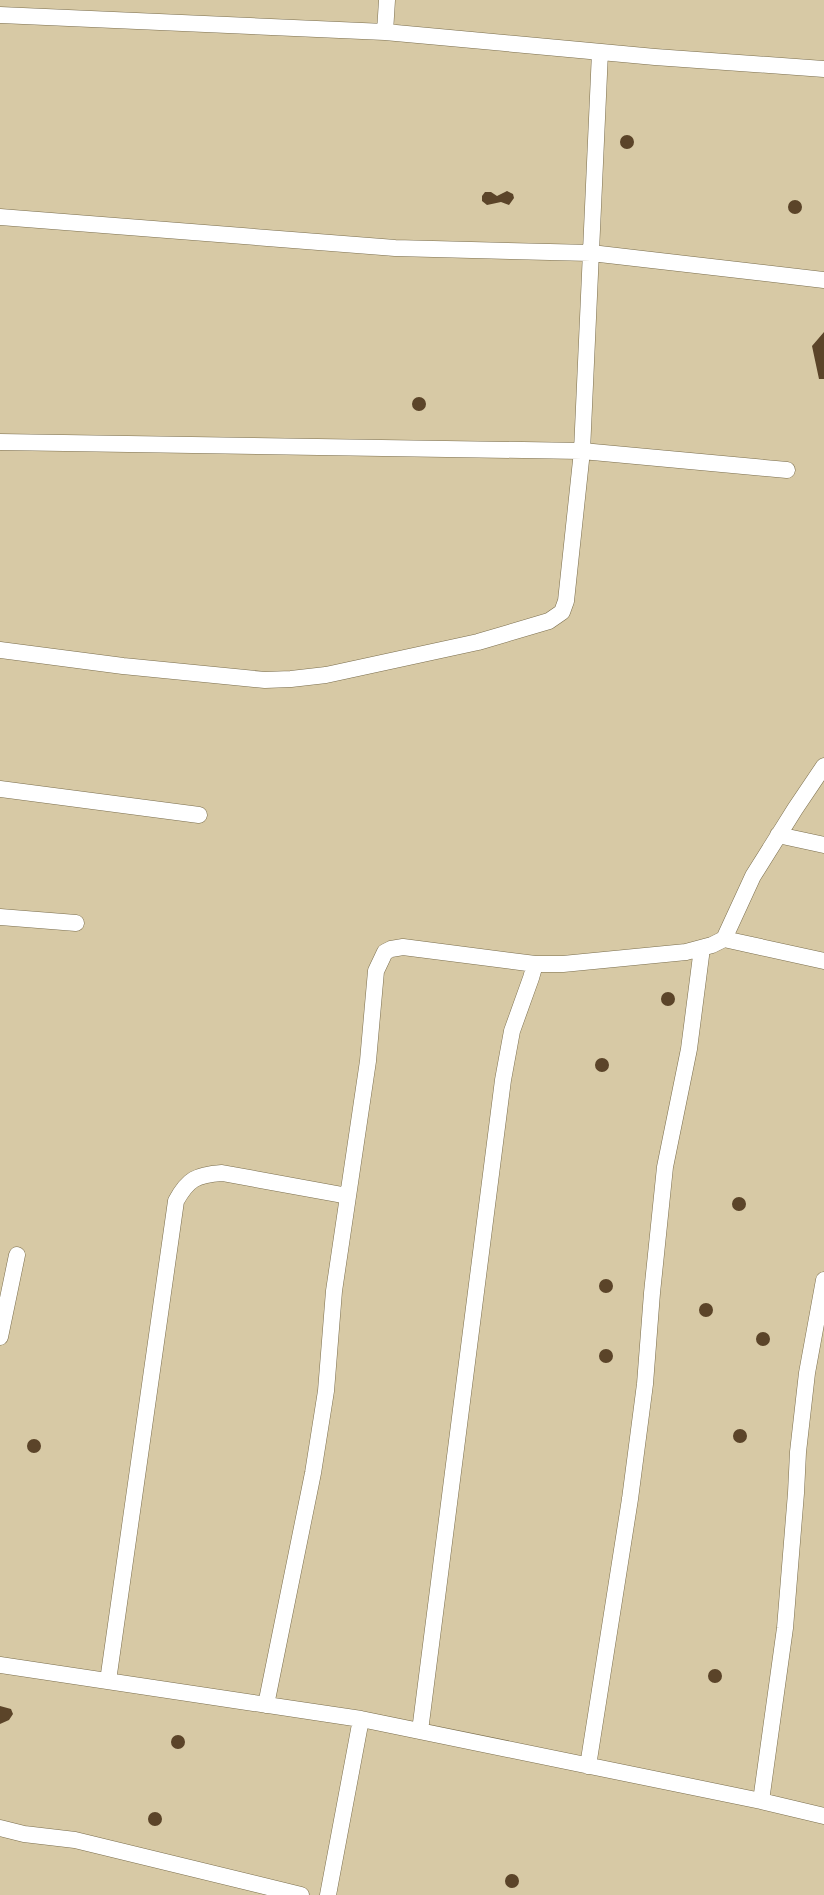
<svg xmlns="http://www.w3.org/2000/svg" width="824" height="1895" viewBox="0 0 824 1895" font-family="'Golos Text',sans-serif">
<rect width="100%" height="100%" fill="#d7c9a5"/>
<!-- building -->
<path fill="#5b4429" d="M620 142a7 7 0 1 1 14 0a7 7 0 1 1-14 0Z
M507 191 513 194 514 198 509 205 501 202 487 205 482 201V196L485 192H491L497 196Z
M788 207a7 7 0 1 1 14 0a7 7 0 1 1-14 0Z
M824 332V379H819L812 346Z
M412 404a7 7 0 1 1 14 0a7 7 0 1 1-14 0Z
M661 999a7 7 0 1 1 14 0a7 7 0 1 1-14 0Z
M595 1065a7 7 0 1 1 14 0a7 7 0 1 1-14 0Z
M732 1204a7 7 0 1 1 14 0a7 7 0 1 1-14 0Z
M599 1286a7 7 0 1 1 14 0a7 7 0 1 1-14 0Z
M699 1310a7 7 0 1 1 14 0a7 7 0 1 1-14 0Z
M756 1339a7 7 0 1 1 14 0a7 7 0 1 1-14 0Z
M599 1356a7 7 0 1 1 14 0a7 7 0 1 1-14 0Z
M733 1436a7 7 0 1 1 14 0a7 7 0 1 1-14 0Z
M27 1446a7 7 0 1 1 14 0a7 7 0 1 1-14 0Z
M708 1676a7 7 0 1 1 14 0a7 7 0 1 1-14 0Z
M0 1706 11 1709 13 1714 9 1720 0 1724Z
M171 1742a7 7 0 1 1 14 0a7 7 0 1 1-14 0Z
M148 1819a7 7 0 1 1 14 0a7 7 0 1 1-14 0Z
M505 1881a7 7 0 1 1 14 0a7 7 0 1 1-14 0Z"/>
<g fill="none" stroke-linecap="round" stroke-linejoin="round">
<defs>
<path id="street" d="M0 15 385 32 655 57 824 69
M385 32 387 0
M0 217 395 248 591 253 824 280
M0 442 582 451 787 470
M0 650 123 666 265 680 291 679 326 675 478 642 549 621 562 612 566 601 582 451 600 52
M0 789 199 815
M778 835 824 845
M0 917 76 923
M724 939 824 961
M0 1337 17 1255
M0 1665 361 1719 761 1801 824 1816
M108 1681 176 1201C188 1179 196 1175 222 1173L348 1196
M266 1705 313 1473 326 1391 334 1291 368 1061 376 971 385 952 391 949 403 947 535 964
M420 1731 503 1080 512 1031 531 978 535 964H563L686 952 712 945 724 939 753 876 795 809 824 766
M588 1766 630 1499 645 1384 652 1293 665 1167 689 1049 702 948
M761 1801 785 1628 796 1493 798 1452 807 1373 824 1280
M0 1828 24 1834 75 1840 301 1895
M328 1895 361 1719"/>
</defs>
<!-- street casing -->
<use href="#street" stroke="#7b6e4d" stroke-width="17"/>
<!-- street -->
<use href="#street" stroke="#fff" stroke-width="16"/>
</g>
</svg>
